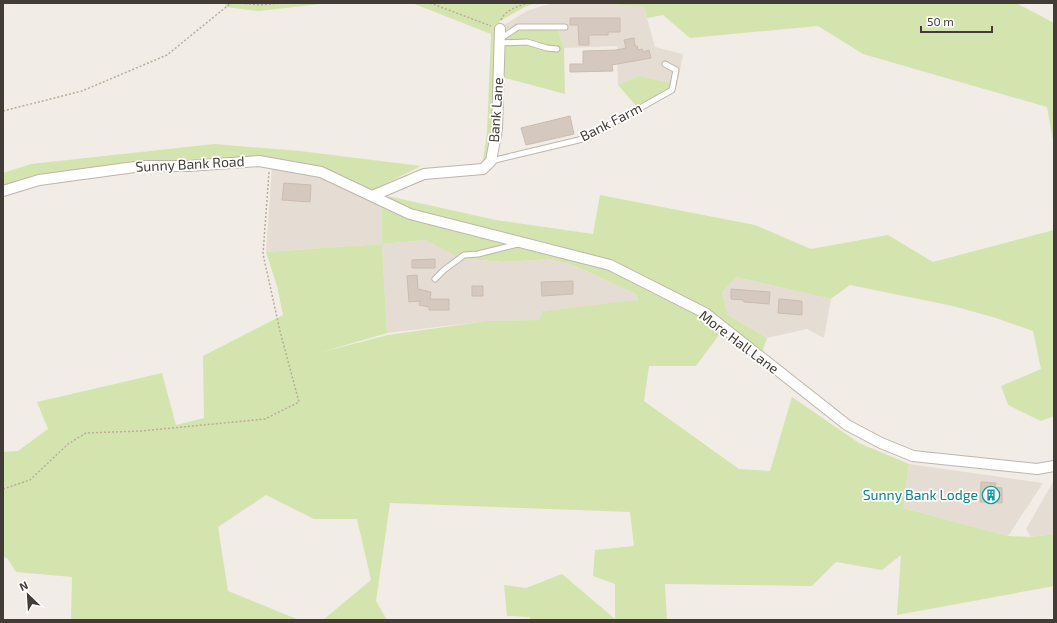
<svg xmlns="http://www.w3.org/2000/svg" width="1057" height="623" viewBox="0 0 1057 623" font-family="'Exo 2',sans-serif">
<rect width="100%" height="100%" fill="#f1ece5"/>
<!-- residential -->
<path fill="#e5ddd3" d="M556 3H601L644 7 655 47 683 54 677 84 638 76 618 85 617 46 564 48 558 30 502 29 504 25 527 11 542 6Z
M272 167 321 177 382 205V244L425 240 461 258 502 262 550 259 573 265 636 294 638 301 542 311 541 320 487 321 387 333 382 244 266 252Z
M736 277 831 299 824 338 807 329 767 338 728 315 722 293Z
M909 464 1043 483 1008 536 903 508Z
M1054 480V534L1031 537 1026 529Z"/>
<!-- green -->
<path fill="#d4e4af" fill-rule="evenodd" d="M225 3H329L259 11 226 7Z
M412 3H536L525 7 500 21 498 30 495 129 490 159 482 167 487 132 491 34Z
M601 3H1016L1054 23V146L1047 107 863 54 818 26 690 38 663 15 647 18 644 7Z
M502 29 558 30 564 48 565 94 501 77Z
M638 76 677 84 638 108 618 85Z
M214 144 300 151 421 166 371 191 321 168 142 161 40 174 3 186V173L31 164Z
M383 195 496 220 593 234 600 195 755 225 811 249 888 235 933 262 1054 230V416L1041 421 1008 405 1001 386 1041 369 1033 331 996 318 953 306 850 285 831 299 736 277 722 293 728 315 767 338 762 353 610 261 410 209Z
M382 205 609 267 704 316 722 331 696 366H649L644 401 739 469 770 471 792 397 859 443 909 464 903 508 1008 536 1031 537 1054 534V586L897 615 901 555 882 570 836 562 812 586 665 584 667 620H531L529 617 507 616 504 585 526 588 562 574 615 619V584L593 576 595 550 634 546 630 512 390 503 376 601 387 620H323L371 580 357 519H314L266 495 218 527 228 591 299 620H71L72 577 16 572 7 558 3 557V452L18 451 48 429 37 402 162 373 176 425 204 418 203 356 283 315 277 286 266 252 382 244ZM425 240 460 258 502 262 550 259 573 265 636 294 638 300 542 311 540 320 487 321 388 335 318 353 387 333 382 244Z"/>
<!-- building -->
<path fill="#d5c8be" stroke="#ccbcae" d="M570 18H620V32H608V35H589V45H579L578 25H570Z
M634 38 635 46H637L638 50 642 49 643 52 649 50 651 58 612 65 613 71 570 72V64H583V51L617 50 626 48 624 40Z
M570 116 574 134 526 145 521 128Z
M284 183 311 185 310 202 282 200Z
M435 259V268H412V260Z
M417 275 418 289 431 292 430 299H449V310H429V307L419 305 420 301 409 302 407 276Z
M573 281V294L542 296 541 282Z
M472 286H483V296H472Z
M731 289 770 292 769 304 744 302 743 300 731 299Z
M779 299 802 301V315L778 313Z
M981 482 996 483 995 487 1002 488V503L980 502Z"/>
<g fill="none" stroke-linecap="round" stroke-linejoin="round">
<defs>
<path id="service" d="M500 39 518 27H565
M499 43 527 42 547 48 557 49
M491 161 587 138 672 90 676 70 665 64
M435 279 444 270 464 255 478 254 518 244"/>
<path id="minor" d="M3 191 39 180 142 166H188L259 161 321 172 410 214 610 265 705 313 847 425 881 443 913 456 1037 469 1054 466
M372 196 424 174 483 169 491 161 497 129 500 29"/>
</defs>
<!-- service casing -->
<use href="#service" stroke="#bfb5ab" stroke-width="7"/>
<!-- minor casing -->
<use href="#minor" stroke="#bfb5ab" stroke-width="12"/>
<!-- path -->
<path stroke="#bdab9a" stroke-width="1.5" stroke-dasharray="2 2" stroke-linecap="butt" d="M241 3 259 5 282 3
M430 3 491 26
M501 20C505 10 517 7 527 3
M3 111 82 91 167 55 231 3
M3 489 30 480 68 444 86 433 141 431 265 419 299 402 280 331 263 254 269 172"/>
<!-- service -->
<use href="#service" stroke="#fff" stroke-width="5"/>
<!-- minor -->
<use href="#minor" stroke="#fff" stroke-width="10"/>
</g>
<!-- icons -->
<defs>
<symbol id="building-ring" viewBox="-11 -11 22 22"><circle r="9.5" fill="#fff" stroke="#0f9aa8" stroke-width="1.5"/><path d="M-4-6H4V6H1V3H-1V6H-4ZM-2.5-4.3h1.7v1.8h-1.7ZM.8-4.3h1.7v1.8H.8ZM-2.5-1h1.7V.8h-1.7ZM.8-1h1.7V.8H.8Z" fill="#0f9aa8"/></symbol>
</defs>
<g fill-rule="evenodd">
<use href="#building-ring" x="981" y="485" width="20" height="20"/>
</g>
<g text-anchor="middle" stroke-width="3.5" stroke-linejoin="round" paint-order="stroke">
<!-- street labels -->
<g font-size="14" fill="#433b35" stroke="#fff">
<text transform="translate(496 110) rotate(-86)" y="5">Bank Lane</text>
<text transform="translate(611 122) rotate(-27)" y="5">Bank Farm</text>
<text transform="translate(190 164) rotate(-3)" y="5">Sunny Bank Road</text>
<text transform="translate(739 342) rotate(37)" y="5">More Hall Lane</text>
</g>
<!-- culture labels -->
<g font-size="14" fill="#0d838f" stroke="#fff" text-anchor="end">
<text x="978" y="500">Sunny Bank Lodge</text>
</g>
</g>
<!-- border -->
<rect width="1057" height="623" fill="none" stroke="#433b35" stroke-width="8"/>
<!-- north arrow -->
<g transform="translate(28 595) rotate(335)" stroke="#ffffff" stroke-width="3" paint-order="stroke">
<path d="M0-3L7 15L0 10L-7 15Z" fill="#433b35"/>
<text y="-6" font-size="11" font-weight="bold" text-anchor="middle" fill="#433b35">N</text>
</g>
<!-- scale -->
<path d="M921 26v6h71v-6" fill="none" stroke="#433b35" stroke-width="2"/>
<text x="927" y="26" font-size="12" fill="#433b35" stroke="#ffffff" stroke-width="3" paint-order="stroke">50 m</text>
</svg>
